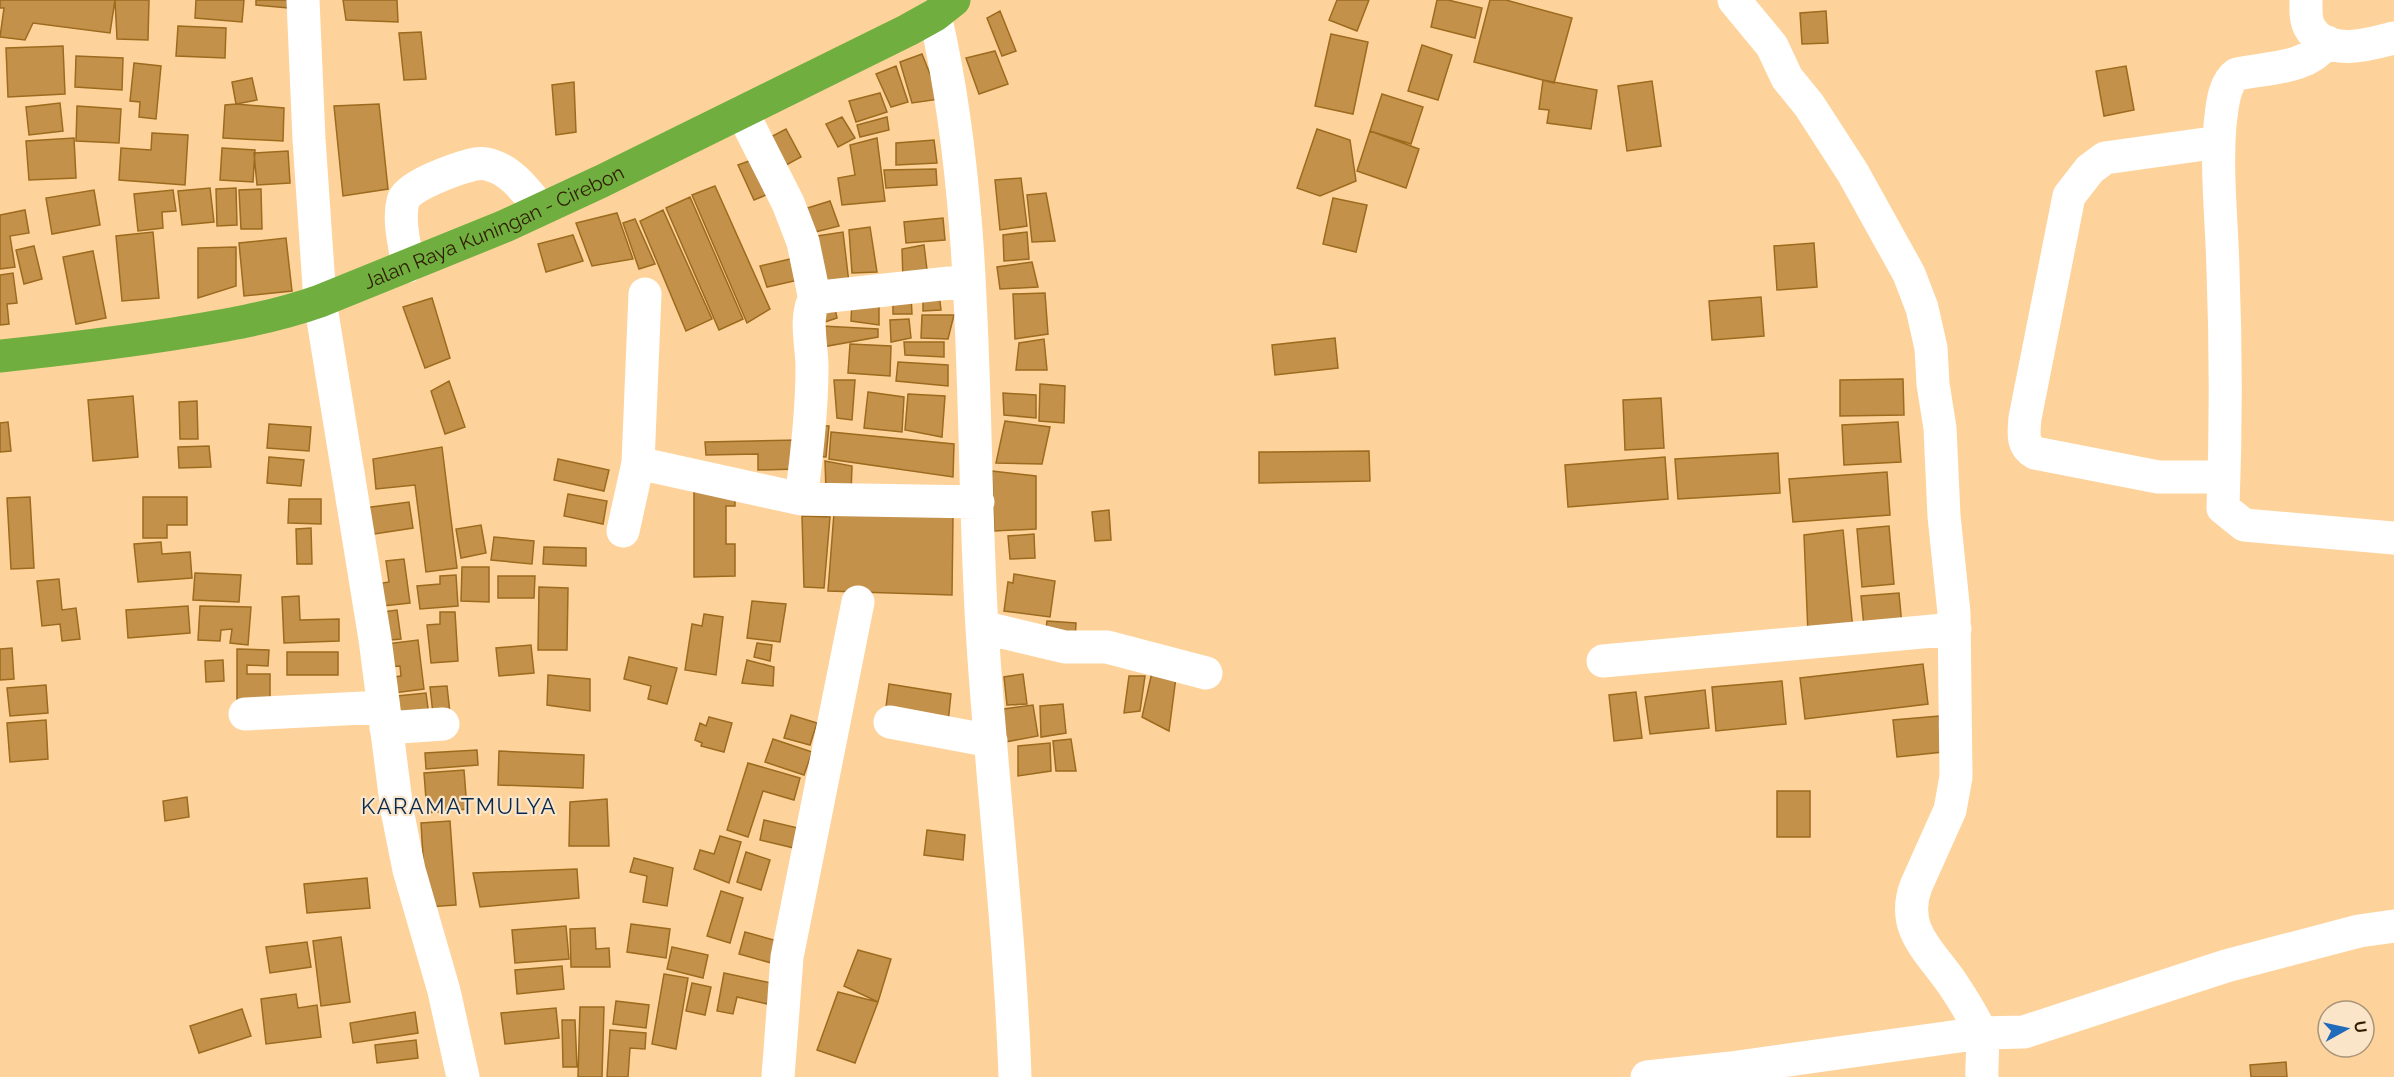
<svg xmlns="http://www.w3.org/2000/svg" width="2394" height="1077" viewBox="0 0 2394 1077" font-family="Raleway,sans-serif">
<rect width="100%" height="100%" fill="#fed39b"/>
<!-- building -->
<path fill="#c4914b" stroke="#9c6b1e" stroke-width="1.5" d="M0 0H115L110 33 33 23 25 40 0 37 4 8H0Z
M115 0H149L148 40 117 39Z
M196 0H244L242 22 195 18Z
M256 0H288V8L256 5Z
M343 0H397L398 22 346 20Z
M1337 0H1369L1357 31 1329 20Z
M1437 0H1448L1482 8 1475 38 1431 27Z
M1490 0H1506L1572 18 1554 83 1474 62Z
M1000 11 1016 51 1002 56 987 18Z
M1826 11 1828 43 1802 44 1800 13Z
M178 26 226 28 225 58 176 56Z
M421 32 426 79 404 80 399 33Z
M1331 34 1368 42 1353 114 1315 106Z
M1422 45 1452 55 1438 100 1408 91Z
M63 46 65 94 8 97 6 48Z
M995 51 1008 84 979 94 966 58Z
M922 54 940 99 912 103 900 62Z
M76 56 123 58 122 90 75 87Z
M134 63 161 66 156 119 139 117 140 102 130 101Z
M896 66 908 102 891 107 876 74Z
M2126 66 2134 110 2104 116 2096 71Z
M252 78 257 100 236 104 232 82Z
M1543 80 1597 90 1591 129 1547 123 1549 110 1539 109Z
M1652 81 1661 146 1627 151 1618 86Z
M574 82 576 132 556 135 552 85Z
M880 93 887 112 856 122 849 101Z
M1382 94 1423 107 1411 144 1370 131Z
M60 103 63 131 29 135 26 107Z
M236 104 284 108 283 141 223 138 225 105Z
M379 104 388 189 343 196 334 106Z
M77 106 121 109 119 143 76 141Z
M842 117 855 138 838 147 826 124Z
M887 117 889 130 860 137 857 125Z
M786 129 801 157 777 170 763 141Z
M1317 129 1350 140 1356 181 1320 196 1297 188Z
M1370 131 1419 149 1406 188 1357 171Z
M152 133 188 135 185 185 119 180 121 148 151 150Z
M74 138 76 178 29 180 26 141Z
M877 138 885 201 842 205 838 178 855 175 850 145Z
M934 140 937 163 896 165V143Z
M222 148 255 150 253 182 220 180Z
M288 151 290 183 257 185 254 153Z
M760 157 778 190 754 200 738 165Z
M936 169 937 185 886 188 884 170Z
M1021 178 1027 226 1000 230 995 180Z
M715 186 770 309 747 323 692 195Z
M210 188 214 222 182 225 178 191Z
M236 188 237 225 217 226 216 189Z
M261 189 262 229H241L239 190Z
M94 190 100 225 52 234 46 198Z
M173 190 176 211 162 212 163 228 138 231 134 194Z
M1046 193 1055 241 1032 242 1027 195Z
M690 197 743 319 719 330 666 208Z
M1333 198 1367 205 1356 252 1323 244Z
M830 201 839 226 811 233 801 210Z
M25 210 29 233 10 236 15 267 0 269V215Z
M663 210 712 319 686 331 640 221Z
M617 213 633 259 592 266 576 223Z
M943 218 945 240 906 243 904 222Z
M635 219 655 264 639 269 623 223Z
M870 227 877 272 852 273 849 230Z
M153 232 159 298 122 301 116 236Z
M843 232 849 283 816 285 811 237Z
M1027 232 1029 259 1004 261 1003 235Z
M573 235 583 261 546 272 538 244Z
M286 238 292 291 244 296 239 243Z
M1814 243 1817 287 1777 290 1774 246Z
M924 245 928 278 903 281 902 249Z
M34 246 42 279 24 284 16 250Z
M236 247V286L198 298V248Z
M93 251 106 318 76 324 63 257Z
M799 257 803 279 767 287 760 266Z
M1032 262 1038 287 1000 289 997 267Z
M13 273 17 303 7 304 9 324 0 325V275Z
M923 292 939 293 941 310 923 311Z
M1045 293 1048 334 1015 339 1013 294Z
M911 295 912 314H893V297Z
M1761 297 1764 336 1712 340 1709 301Z
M432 298 450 358 425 368 403 307Z
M852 301H879V325L851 321Z
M834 304 837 318 825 322 822 305Z
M922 315H954L948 339 921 338Z
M909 319 911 338 891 342 890 320Z
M822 326 878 329V337L822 347Z
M1335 338 1338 368 1275 375 1272 345Z
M1044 339 1047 370H1016L1019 343Z
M904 342H944V357L905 355Z
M850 344 891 346 890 376 848 373Z
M898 362 948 365V386L896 381Z
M1903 379 1904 415 1840 416V380Z
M834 380H855L852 420 837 418Z
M449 381 465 427 445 434 431 391Z
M1040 384 1065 386 1064 423 1039 421Z
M868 392 904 397 902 432 864 428Z
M1003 393 1036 395V418L1004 415Z
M908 394 945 396 942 437 905 430Z
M133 396 138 457 93 461 88 400Z
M1661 398 1664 448 1625 450 1623 400Z
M197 401 198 439H180L179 402Z
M1005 421 1050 427 1042 464 996 463Z
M8 422 11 451 0 452V423Z
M1898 422 1901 462 1844 465 1842 425Z
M269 424 311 427 309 451 267 448Z
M813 426H829L826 457 811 456Z
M831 432 954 444 953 477 829 459Z
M798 440 797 469 758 470V454L706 455 705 442Z
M209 446 211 467 179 468 178 447Z
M442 447 457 568 426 572 415 485 376 489 373 459Z
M1369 451 1370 481 1259 483V452Z
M1778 453 1780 493 1678 499 1675 459Z
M269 457 304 460 301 486 267 483Z
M1665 457 1668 499 1568 507 1565 465Z
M558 459 609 470 604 491 554 480Z
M825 461 852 466 851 494 826 491Z
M992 471 1036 476V529L994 531Z
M1887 472 1890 515 1793 522 1789 479Z
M735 488V506H726V544H735V576L694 577V489Z
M568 494 607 501 603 524 564 516Z
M30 497 34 568 11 569 7 498Z
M143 497H187V525H167V538H143Z
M289 499H321V524L288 523Z
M409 502 413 528 368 535 364 508Z
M1109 510 1111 540 1095 541 1092 512Z
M834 513 953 517 952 595 828 591Z
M802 516 830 517 824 588 804 587Z
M481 525 486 553 461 558 456 529Z
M1889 526 1894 584 1862 587 1857 529Z
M311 528 312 564H297L296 529Z
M1843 530 1853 630 1808 634 1804 535Z
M1034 534 1035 558 1010 559 1008 536Z
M494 537 534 541 532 564 491 560Z
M161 542 162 554 190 552 192 578 138 582 134 544Z
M544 547 586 548V566L543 564Z
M404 559 410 603 374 607 371 585 389 582 386 561Z
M462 567H489V602L461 601Z
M195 573 241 575 239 602 193 600Z
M1014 574 1055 581 1050 617 1004 611 1008 582 1013 583Z
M456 575 458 606 420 609 417 586 440 584V576Z
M498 576H535L534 598H498Z
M59 579 62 610 76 608 80 639 62 641 60 624 42 626 37 581Z
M539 587 568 588 567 650H538Z
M1899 593 1902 626 1864 627 1861 596Z
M299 596 300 620 339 619V641L284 643 282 597Z
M752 601 786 604 780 642 747 638Z
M188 606 190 633 128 638 126 610Z
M200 606 251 607 248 645 230 643 232 629 221 630 220 641 198 640Z
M397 610 401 639 380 641 376 613Z
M440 612H455L458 661 431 663 427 625 440 624Z
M704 614 723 617 716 675 685 670 692 624 702 626Z
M1047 621 1076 623 1075 639 1045 636Z
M418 640 424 689 386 694 385 678 401 676 400 666 381 667 379 645Z
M757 643 772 645 770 661 754 657Z
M531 645 534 673 499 676 496 648Z
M12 648 14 679 0 680V649Z
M237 649 269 650 268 666 247 665V674H270V701H237Z
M287 652H338V675H287Z
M629 657 677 668 667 704 648 699 651 686 624 679Z
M223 660 224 681 206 682 205 661Z
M747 660 774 667 773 686 742 683Z
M1923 664 1928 704 1805 719 1800 678Z
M1152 672 1176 677 1169 731 1142 717Z
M1023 674 1027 704 1007 705 1004 677Z
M548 675 590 679V711L547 705Z
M1129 676H1145L1140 711 1124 713Z
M1782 681 1786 724 1716 731 1712 687Z
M889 684 951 694 947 733 886 707Z
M46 685 48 713 10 716 7 688Z
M447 686 451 722 434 723 430 687Z
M1705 690 1709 728 1650 734 1645 697Z
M1636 692 1642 738 1614 741 1609 695Z
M426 693 429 716 389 720 387 697Z
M1063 704 1066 733 1041 737 1040 706Z
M1033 705 1038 736 1005 742 1004 709Z
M791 715 817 723 810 745 784 738Z
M1939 716 1943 752 1897 757 1893 720Z
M709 717 732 723 724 752 701 746 702 743 695 740 700 723 706 726Z
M46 720 48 759 10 762 7 723Z
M773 739 812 752 804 775 765 762Z
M1071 739 1076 771H1056L1053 741Z
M1050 743 1051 771 1018 776V746Z
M477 750 478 765 426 769 425 753Z
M499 751 584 755 583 788 498 785Z
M748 763 800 778 794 800 763 791 748 837 727 830Z
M464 770 467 809 427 813 424 773Z
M1777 791H1810V837H1777Z
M187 797 189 817 165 821 163 801Z
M607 799 609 846H569L570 802Z
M764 820 798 828 794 848 760 840Z
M450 821 456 905 426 907 421 823Z
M927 830 965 835 963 860 924 855Z
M720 836 741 842 729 883 694 869 700 850 714 854Z
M746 852 770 860 761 890 737 882Z
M634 858 673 868 667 906 643 902 647 876 630 872Z
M577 869 579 898 480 907 473 873Z
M367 878 370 908 307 913 304 884Z
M721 891 743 898 730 943 707 936Z
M631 924 670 929 666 958 627 952Z
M566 926 569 959 515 963 512 930Z
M595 928 596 949 609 948 610 967H571L570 929Z
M745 932 781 942 775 964 739 954Z
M341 937 350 1002 321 1006 313 941Z
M307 942 311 967 270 973 266 947Z
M672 947 708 955 703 978 667 969Z
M858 950 891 959 878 1002 844 986Z
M562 966 564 989 517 994 515 970Z
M724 973 771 983 767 1004 737 997 733 1014 717 1011Z
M664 974 688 978 676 1049 652 1044Z
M692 983 711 987 705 1015 686 1011Z
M838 992 878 1002 855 1063 817 1050Z
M296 994 298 1008 317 1005 321 1037 266 1044 261 999Z
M616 1001 649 1005 646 1028 613 1024Z
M580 1007H604L602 1077H578Z
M556 1008 559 1038 505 1044 501 1013Z
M242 1009 251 1036 199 1053 190 1026Z
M415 1012 418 1033 353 1043 350 1023Z
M562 1020H575L577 1067H563Z
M610 1030 646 1033 645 1049 630 1048 628 1077H607Z
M416 1040 418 1058 377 1063 375 1045Z
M2286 1062 2287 1077H2251L2250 1065Z"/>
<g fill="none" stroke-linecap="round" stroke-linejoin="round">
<!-- minor -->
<path stroke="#fff" stroke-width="33" d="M303 0 309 139 320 301 375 639 397 810 409 870 444 991 463 1077
M1734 0 1772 46 1787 78 1809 105 1853 173 1909 274 1922 308 1931 348 1933 384 1940 428 1944 516 1954 613 1956 777 1950 810 1916 886C1900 929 1930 951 1952 983 1962 998 1973 1015 1980 1031 1985 1043 1981 1064 1982 1077
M2306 0C2306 9 2305 20 2310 28 2326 57 2369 45 2394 38
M935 15C981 215 970 425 982 628 991 778 1010 927 1015 1077
M2327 42C2306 70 2269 67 2237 74 2223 83 2222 109 2220 125 2216 174 2222 222 2223 271 2226 350 2226 429 2223 508L2244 525 2394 538
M742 112 788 203 803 242 815 300
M2219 142 2105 158 2090 169 2069 196 2025 418C2024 432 2021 445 2035 453L2158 477H2224
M408 266C405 246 398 221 403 201 406 186 456 169 471 165 478 163 486 163 493 166 513 172 528 194 541 209
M638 463 801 499 978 502
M801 499C807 455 812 411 812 367 812 347 805 321 813 302L819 298 830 296 968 281
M623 531 638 463 645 294
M982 627 1065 647H1107L1206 673
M1603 661 1955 629
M245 714 383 707
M890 722 991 741
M386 728 443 724
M778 1077 787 957 858 602
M1647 1077 1731 1068 1981 1033 2024 1032 2226 966 2359 931 2394 926"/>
<!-- highway -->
<path stroke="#70af3f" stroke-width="33" id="s1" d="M0 356C58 350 115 343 173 334 223 326 272 318 320 301L505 226 602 181 908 30 935 15 954 0"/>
</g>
<g text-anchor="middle" stroke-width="4.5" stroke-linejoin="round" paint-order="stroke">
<!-- street labels -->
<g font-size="20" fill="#301c00" stroke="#fbe5c9">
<text dy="7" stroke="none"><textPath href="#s1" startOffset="514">Jalan Raya Kuningan - Cirebon</textPath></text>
</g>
<!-- quarter labels -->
<g font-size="22" letter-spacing="1.5" fill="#06294f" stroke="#fbe5c9">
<text x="459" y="814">KARAMATMULYA</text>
</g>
</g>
<!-- north arrow -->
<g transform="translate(2346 1029) rotate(82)"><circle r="28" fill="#fbe5c9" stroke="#aa9579" stroke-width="1.5"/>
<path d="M0-4.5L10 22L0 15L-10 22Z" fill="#216bbb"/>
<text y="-9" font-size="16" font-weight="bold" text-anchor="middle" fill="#301c00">U</text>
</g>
</svg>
